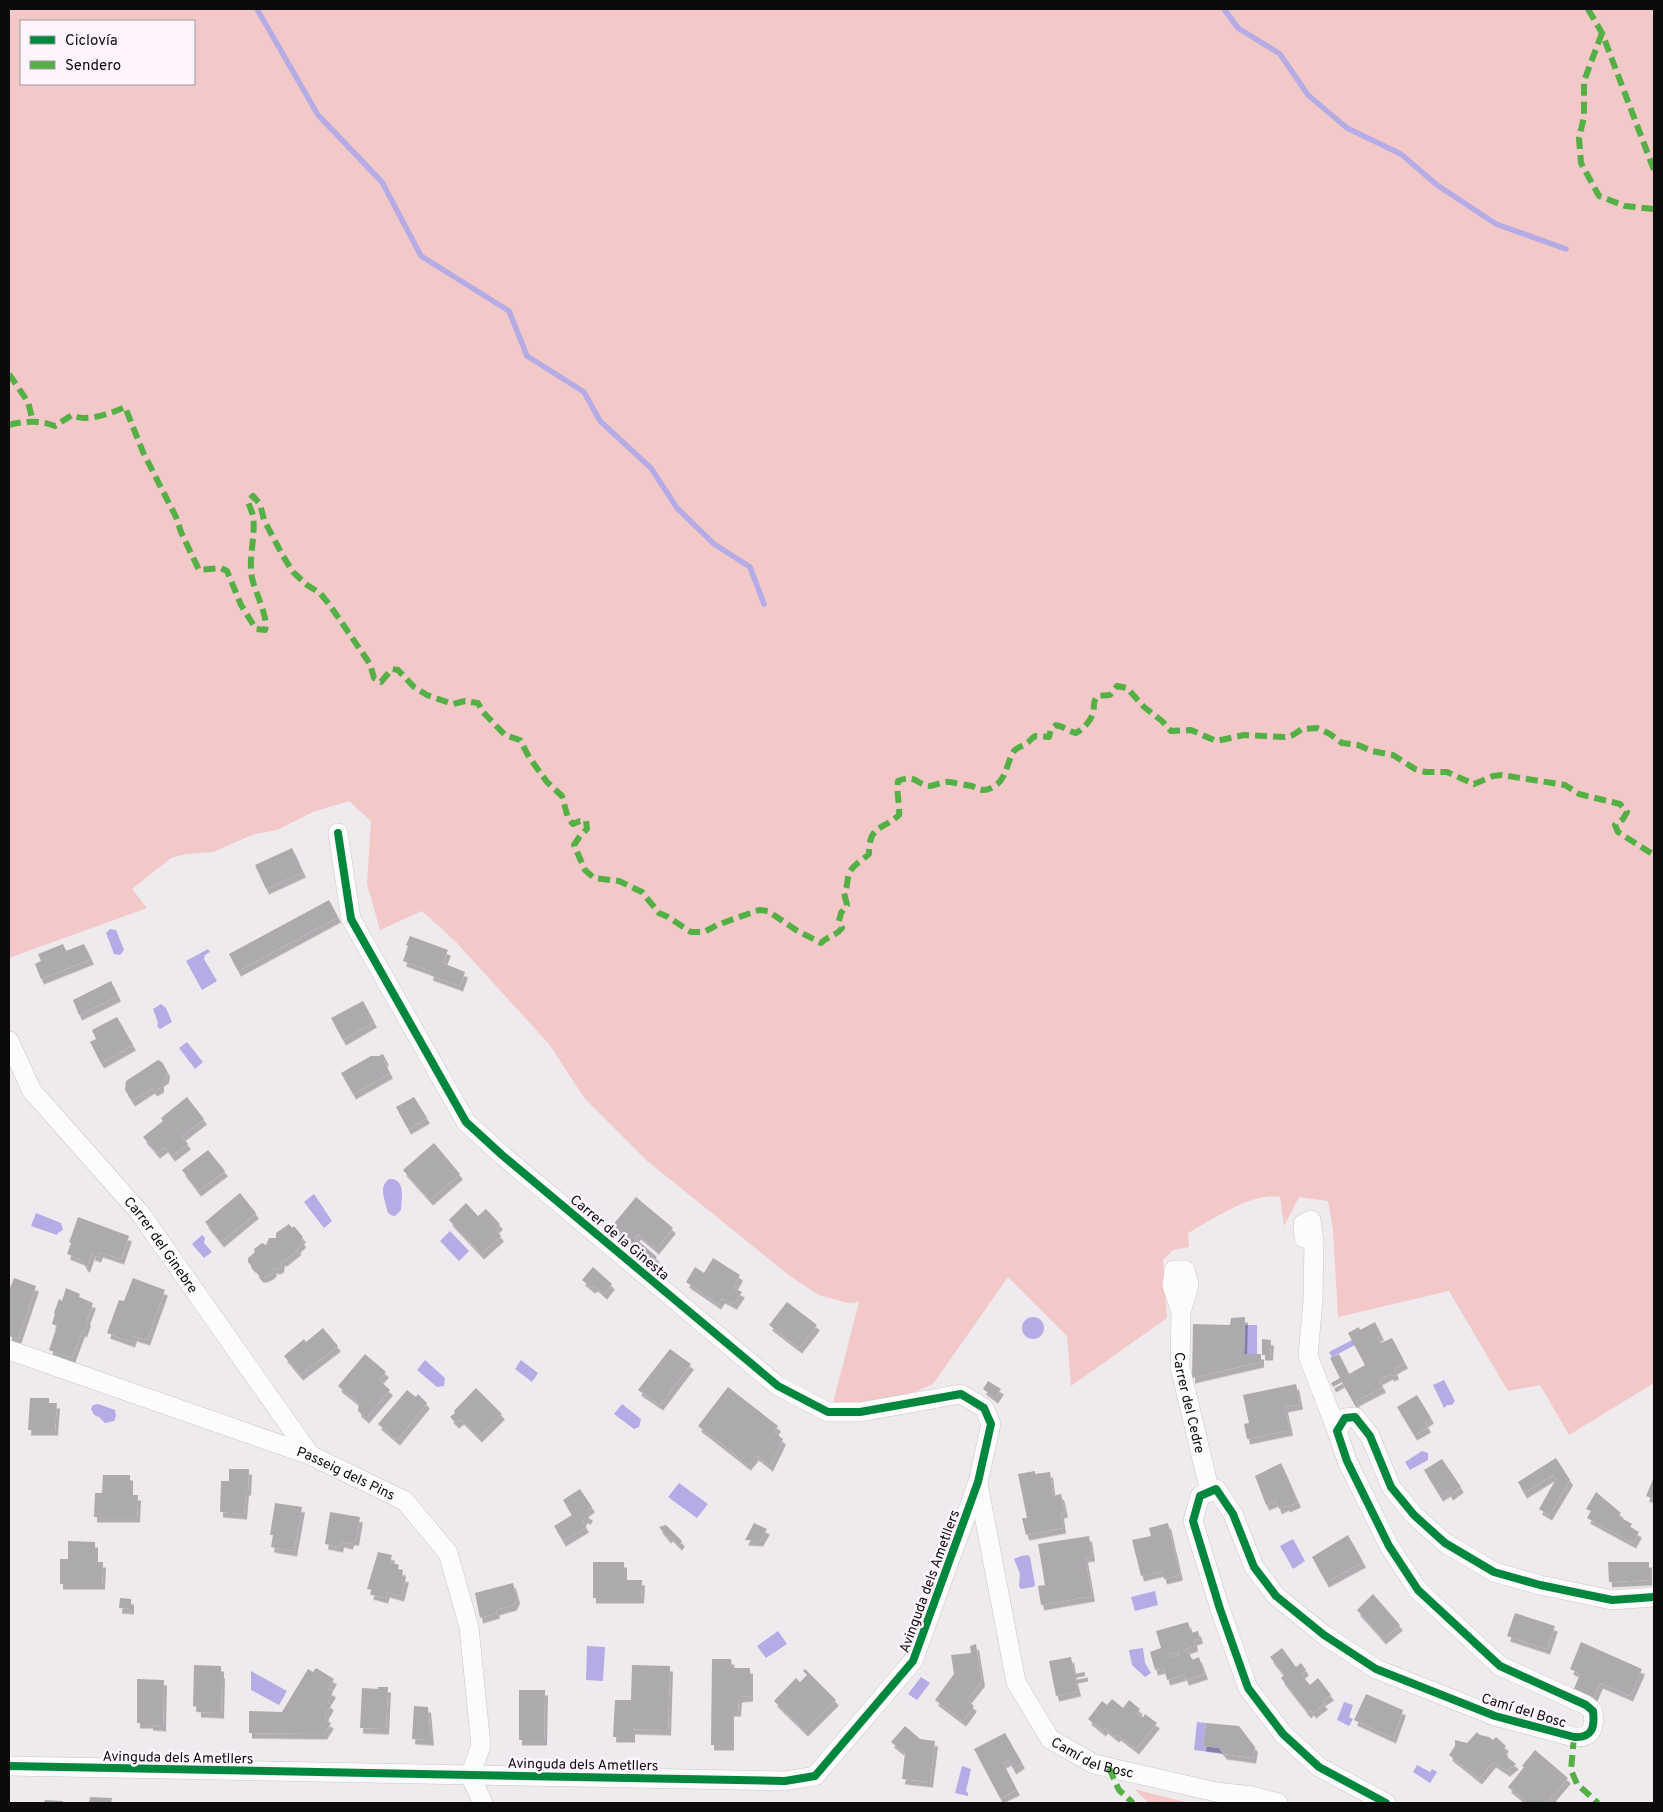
<svg xmlns="http://www.w3.org/2000/svg" width="1663" height="1812" viewBox="0 0 1663 1812" font-family="Overpass,sans-serif">
<defs>
<filter id="shadow"><feDropShadow dx="3" dy="5.5" stdDeviation="0" flood-color="#0004"/></filter>
</defs>
<rect width="100%" height="100%" fill="#efeaee"/>
<!-- green -->
<path fill="#f2c8c9" fill-rule="evenodd" d="M9 9H1654V1383L1569 1435 1540 1385 1508 1391 1449 1291 1338 1317 1333 1230 1328 1201 1299 1197 1284 1226 1280 1197C1253 1191 1212 1220 1188 1233L1189 1247 1173 1250 1163 1260 1167 1318 1071 1386 1067 1336 1008 1277 933 1384 912 1393 867 1404 833 1403 859 1302 848 1303 819 1295 790 1276 646 1160 585 1099 549 1044 455 941 422 911 380 930 367 884 371 821 349 801 313 812 277 830 252 835 213 852 186 854 171 858 132 889 147 908 9 958ZM21 21H194V84H21Z
M1134 1789 1189 1803H1149Z"/>
<!-- water -->
<path fill="#b5ace6" d="M110 929 116 930 124 950 120 955 114 954 106 933Z
M208 949 210 952 205 955 204 959 217 981 202 990 186 961Z
M161 1004 166 1008 172 1022 160 1029 157 1026 158 1023 153 1009Z
M187 1042 203 1062 195 1069 179 1048Z
M389 1179C407 1178 401 1200 401 1210L395 1216C387 1215 388 1212 386 1206 384 1196 379 1187 389 1179Z
M314 1194 332 1221 324 1228 304 1202Z
M36 1213 61 1223 63 1230 58 1233 57 1235 31 1226Z
M450 1231 469 1251 459 1261 440 1241Z
M202 1235 205 1238 204 1243 212 1252 204 1258 192 1244Z
M1022 1328a11 11 0 1 1 22 0a11 11 0 1 1-22 0Z
M1245 1325H1257V1354H1244Z
M1352 1340 1355 1345 1332 1357 1329 1352Z
M425 1360 445 1378 444 1386 437 1387 417 1370Z
M521 1360 538 1373 532 1382 515 1369Z
M1444 1380 1455 1401 1452 1405H1447L1444 1408 1433 1385Z
M98 1404 115 1410 116 1416 114 1421 105 1423 99 1417 94 1415 91 1409 93 1405Z
M622 1404 641 1419 639 1427 634 1429 614 1414Z
M1422 1451 1428 1453V1460L1410 1470 1405 1462Z
M679 1483 708 1504 697 1518 668 1497Z
M1293 1539 1305 1561 1293 1569 1280 1546Z
M1021 1556 1028 1555 1030 1557 1035 1585 1033 1587 1021 1589 1019 1586 1020 1574 1014 1559Z
M1155 1591 1158 1605 1135 1611 1131 1597Z
M778 1631 787 1644 766 1658 757 1646Z
M587 1646 605 1647 603 1681 586 1680Z
M1143 1648 1145 1663 1151 1673 1145 1677 1132 1665 1129 1650Z
M251 1671 287 1691 279 1705 251 1690Z
M921 1677 930 1683 917 1700 908 1694Z
M1344 1702 1353 1705 1349 1717 1353 1719 1349 1726 1337 1720Z
M1197 1722 1206 1723 1203 1746 1219 1748 1224 1754 1194 1750Z
M1417 1765 1430 1772 1432 1769 1437 1772 1430 1783 1413 1772Z
M962 1766 971 1769 966 1791 968 1793V1796L955 1793Z"/>
<g fill="none" stroke-linecap="round" stroke-linejoin="round">
<!-- stream -->
<path stroke="#b5ace6" stroke-width="5.5" d="M257 9 318 115 382 182 421 256 509 311 527 356 584 392 600 421 651 468 677 508 714 544 750 567 764 604
M1224 9 1238 28 1280 54 1308 95 1347 128 1401 154 1437 185 1496 224 1566 249"/>
</g>
<!-- building -->
<path fill="#acaaad" fill-rule="evenodd" filter="url(#shadow)" d="M292 848 303 872 266 889 255 865Z
M329 900 338 917 238 971 229 954Z
M410 936 448 950 443 963 465 972 460 986 430 975 431 971 403 961 408 946 406 945Z
M63 944 66 951 84 944 91 959 41 979 35 964 41 961 38 954Z
M111 981 118 996 79 1015 73 1000Z
M363 1001 374 1022 343 1040 331 1018Z
M117 1017 133 1045 101 1063 90 1042 96 1039 92 1030Z
M383 1054 386 1060 384 1061 390 1073 353 1094 341 1073 371 1056H379Z
M158 1060 162 1062 167 1071 166 1078 161 1081V1087L154 1091 152 1088 132 1101 125 1090 126 1081Z
M187 1097 204 1119 182 1136 188 1144 172 1156 165 1147 157 1153 143 1137 163 1121 161 1118Z
M414 1097 427 1118 408 1129 396 1107Z
M434 1143 460 1174 430 1200 403 1170Z
M208 1150 225 1171 198 1191 182 1170Z
M240 1193 256 1213 221 1242 205 1222Z
M636 1197 673 1228 656 1249 638 1234 635 1238 657 1257 648 1267 607 1232Z
M466 1203 478 1216 486 1209 500 1224 495 1229 501 1236 481 1254 449 1220Z
M78 1217 129 1236 121 1259 100 1252 98 1257 92 1255 93 1250 87 1267 85 1266 82 1260 67 1254 71 1243 69 1242 70 1240Z
M289 1224 292 1228 294 1226 303 1237 301 1239 303 1242 297 1248 299 1249 284 1261 282 1260 281 1267 277 1269 273 1268 274 1271 269 1275 264 1277H260L256 1272V1267H252L248 1262V1258L255 1252 254 1249 262 1243 266 1245 269 1238H276V1233Z
M713 1258 740 1275 733 1288 742 1292 734 1304 722 1298 718 1304 686 1282 695 1267 704 1273Z
M593 1267 612 1284 604 1294 595 1286 592 1288 582 1280Z
M14 1278 36 1286 18 1339 9 1336V1288H10Z
M133 1278 165 1290 147 1340 134 1336 132 1342 107 1333 119 1300 124 1301Z
M66 1288 80 1294 79 1297 93 1303 87 1319 88 1320 84 1332 82 1331 72 1358 49 1350 57 1326 52 1324 55 1314 54 1313 59 1299 62 1301Z
M787 1302 817 1325 799 1348 769 1325Z
M1245 1317 1244 1354H1261V1362L1192 1378 1193 1324 1230 1325 1231 1318Z
M1375 1322 1381 1335 1377 1337 1381 1343 1392 1338 1405 1363 1394 1369 1396 1374 1391 1376 1390 1374 1379 1380 1383 1387 1356 1401 1359 1406 1356 1407 1342 1382 1333 1387 1331 1383 1340 1378 1330 1358 1339 1354 1349 1374 1365 1365 1348 1333 1359 1327 1360 1330Z
M323 1328 338 1346 300 1375 284 1356 304 1339 306 1342Z
M1262 1339 1271 1340 1270 1355H1262Z
M670 1349 691 1364 660 1405 638 1390Z
M365 1354 386 1372 379 1380 390 1390 366 1418 358 1411 359 1403 338 1386Z
M988 1381 1001 1389 995 1398 983 1389Z
M1296 1384 1300 1404 1285 1407 1290 1430 1247 1439 1244 1424 1249 1423 1243 1395Z
M728 1387 778 1426 774 1432 783 1439 770 1466 756 1455 748 1465 698 1426Z
M476 1388 502 1414 479 1437 461 1419 456 1423 450 1417 455 1413 454 1411Z
M407 1390 416 1397 418 1394 427 1403 397 1440 378 1424Z
M1417 1395 1431 1418 1425 1422 1428 1427 1414 1435 1397 1407Z
M30 1398H49V1403H57L55 1430H28Z
M1556 1458 1570 1480 1549 1515 1539 1509 1556 1479 1553 1475 1524 1493 1518 1482Z
M1442 1459 1461 1487 1450 1495 1448 1491 1440 1496 1424 1470Z
M1281 1463 1298 1502 1287 1507 1286 1505 1279 1509 1276 1501 1266 1505 1255 1476Z
M229 1469H249L248 1490H246L244 1514 220 1512 221 1481H229Z
M1035 1471V1474L1050 1472 1053 1496 1061 1494 1065 1512 1061 1513 1063 1528 1026 1535 1022 1518H1027L1018 1474Z
M103 1475H130V1495H138L137 1517H94L95 1493H102Z
M1654 1477V1499L1646 1496Z
M580 1489 592 1507 586 1511V1513L590 1515 588 1519 584 1518 583 1522 586 1527 563 1541 554 1526 572 1515 563 1500Z
M1596 1492 1621 1513 1618 1516 1632 1524 1630 1527 1639 1532 1633 1543 1587 1518 1591 1511 1586 1509Z
M275 1503 302 1507 294 1551 271 1547 273 1535H270Z
M330 1512 360 1517 356 1540H351L350 1544 341 1542 340 1547 325 1544Z
M754 1523 767 1529 760 1541 745 1540Z
M1168 1523 1180 1575 1164 1579 1162 1571 1141 1576 1132 1540 1151 1536 1149 1528Z
M666 1525 682 1541 679 1545 670 1536 668 1538 659 1527Z
M1348 1535 1363 1562 1326 1582 1312 1557Z
M1089 1536 1092 1556 1085 1557 1092 1596 1041 1605 1038 1586 1045 1585 1038 1544Z
M68 1541 95 1542V1562H103L102 1584H60V1559H68Z
M378 1552 392 1555 390 1562 399 1565 398 1569 403 1570 402 1576 406 1577 401 1596 387 1592 385 1598 370 1594 372 1590 367 1589Z
M593 1562H624V1580H642L641 1598H593Z
M1608 1562H1649V1580L1609 1582Z
M513 1583 517 1598 514 1605 496 1610 497 1613 480 1618 475 1593Z
M1373 1594 1400 1625 1383 1639 1357 1610Z
M120 1598 131 1599V1609L119 1608Z
M1515 1613 1555 1626 1547 1649 1507 1636Z
M1188 1622 1191 1633 1198 1631 1200 1638 1194 1640 1195 1646 1186 1649 1187 1653 1189 1652 1192 1660 1199 1657 1205 1674 1186 1680 1184 1675 1167 1680 1164 1668 1155 1670 1150 1652 1161 1648 1156 1631ZM1179 1652 1180 1655 1170 1658 1169 1654Z
M1581 1642 1642 1669 1630 1696 1600 1683 1593 1699 1573 1691 1580 1674 1570 1669Z
M976 1644 982 1681 967 1700 974 1706 963 1721 935 1700 954 1674 951 1655 971 1653 970 1646Z
M1282 1648 1296 1667 1301 1663 1306 1670 1301 1674 1310 1685 1318 1678 1331 1695 1322 1701 1325 1704 1313 1713 1311 1710 1308 1713 1281 1678 1284 1675 1270 1657Z
M1071 1657 1074 1674 1085 1672V1676L1075 1678 1078 1691 1056 1696 1049 1661Z
M712 1659H731L732 1668H750V1696L739 1697 738 1711H731V1745H711Z
M194 1665 221 1666V1673H222L221 1713 198 1712V1707L193 1706Z
M632 1665 670 1666 668 1730 632 1729V1737H613L615 1700H631Z
M316 1668 334 1679 328 1689 333 1692 327 1702 331 1705 326 1713 325 1720 331 1723 324 1734 249 1733V1711L282 1712 308 1669 313 1672Z
M805 1669 836 1700 805 1731 774 1701 796 1678 800 1682 807 1675 803 1671Z
M137 1679 164 1680 163 1726 150 1725V1723H137Z
M378 1687H388L386 1729 360 1728 362 1688 378 1689Z
M519 1690H545L544 1740H519Z
M1366 1694 1403 1710 1393 1738 1354 1720Z
M1112 1699 1123 1708 1129 1700 1140 1709 1136 1713 1143 1717 1145 1714 1157 1723 1136 1749 1118 1735 1116 1737 1105 1728 1103 1731 1088 1719 1102 1701 1107 1705Z
M414 1706 428 1707 431 1740 412 1739Z
M1206 1723 1239 1726 1255 1747 1253 1758 1224 1754 1219 1748 1203 1746Z
M905 1726 920 1739 935 1741 930 1782 902 1779 905 1753 891 1742Z
M1477 1732 1480 1735 1489 1737 1493 1740 1496 1737 1506 1746 1504 1748 1507 1757 1516 1764 1507 1771 1493 1762 1479 1779 1449 1755 1455 1746V1740L1467 1743Z
M1005 1733 1022 1763 1013 1769 1009 1760 1003 1763 1017 1790 1000 1798 974 1749Z
M1535 1750 1568 1778 1547 1803H1528L1508 1787 1524 1767 1522 1766Z
M90 1797 112 1798 111 1803H89Z
M45 1800 63 1801V1803H44Z"/>
<g fill="none" stroke-linecap="round" stroke-linejoin="round">
<defs>
<g id="minor">
<path id="s1" d="M9 1041 32 1091 140 1213 310 1455"/>
<path d="M1314 1241 1304 1238 1303 1224 1311 1220 1314 1241 1313 1300 1308 1356 1337 1431"/>
<path id="s2" d="M1181 1312 1172 1285 1174 1270H1185L1189 1285 1181 1312 1180 1367 1210 1492"/>
<path id="s3" d="M9 1350 310 1455 405 1501 448 1553 469 1627 481 1746 470 1775 483 1803"/>
<path id="s4" d="M978 1484 1016 1682 1050 1739 1094 1764 1216 1792 1252 1796 1278 1803"/>
<path d="M9 1766 785 1781 815 1776 913 1661 978 1482 991 1424 984 1408 961 1394 860 1412H828L778 1386 502 1155 466 1122 351 919 338 833"/>
<path d="M1386 1803 1319 1767 1283 1734 1248 1688 1220 1609 1193 1521 1200 1496 1216 1489 1233 1514 1254 1567 1276 1596 1324 1635 1376 1669 1495 1716 1574 1737C1592 1738 1595 1728 1593 1711L1586 1705 1500 1666 1418 1590 1389 1546 1347 1461 1337 1431 1345 1418 1355 1417 1370 1436 1391 1487 1414 1515 1445 1543 1494 1572 1540 1585 1612 1600 1654 1597"/>
</g>
</defs>
<!-- minor casing -->
<use href="#minor" stroke="#c9c6c9" stroke-width="20"/>
<!-- minor -->
<use href="#minor" stroke="#fdfcfc" stroke-width="19"/>
<!-- quiet -->
<path stroke="#54b044" stroke-width="6" stroke-dasharray="12 6" stroke-linecap="butt" d="M1588 9 1602 33 1654 170
M1602 33 1584 81V117L1579 138 1581 163 1599 196 1625 206 1654 209
M9 374 28 402 33 422
M9 425C23 421 41 420 55 426L72 415C85 423 112 413 125 407L143 452 176 517 181 532 199 570 221 568 227 571 241 605 256 629 265 630C269 618 255 592 252 578 248 557 256 536 253 516 252 511 249 506 248 501L253 496 260 504 264 520 283 556 293 572 307 585 320 593 329 604 370 664 374 678 381 682 392 669 398 670 414 687 427 695 453 704 465 701 478 703 482 711 505 735 520 740 529 757 547 782 562 796 568 818 573 824 580 821H586L587 829 580 836 574 845 585 870 594 878 619 881 642 892 659 913 668 917 691 932H704L717 925 759 910 768 911 796 930 821 943C829 935 835 937 842 928L839 921 841 913 847 905 844 893C849 885 846 877 851 870 855 864 864 859 869 854 869 825 881 831 899 815 900 803 896 793 898 781 916 773 918 786 930 786 937 785 943 781 949 782 951 782 970 786 972 786 980 790 985 792 993 787 1007 780 1006 763 1014 751 1018 746 1023 747 1027 743 1030 741 1032 738 1035 736L1049 737 1051 729 1056 725C1063 726 1068 731 1076 733 1083 729 1091 721 1093 713 1095 705 1092 704 1097 696L1110 695 1117 686 1127 688 1144 707 1162 721 1171 731 1191 730 1216 741 1244 735 1285 737 1293 735 1302 729 1317 728 1330 734 1342 743 1358 745 1372 751 1393 755 1415 769 1426 772H1447L1474 784 1493 776 1502 775 1565 785 1579 794 1620 804 1627 812 1623 819 1615 825 1618 832 1654 855
M1574 1737 1571 1770 1577 1784 1598 1803
M1109 1768 1119 1790 1133 1803"/>
<defs>
<path id="cycleway" d="M9 1766 785 1781 815 1776 913 1661 978 1482 991 1424 984 1408 961 1394 860 1412H828L778 1386 502 1155 466 1122 351 919 338 833
M1386 1803 1319 1767 1283 1734 1248 1688 1220 1609 1193 1521 1200 1496 1216 1489 1233 1514 1254 1567 1276 1596 1324 1635 1376 1669 1495 1716 1574 1737C1592 1738 1595 1728 1593 1711L1586 1705 1500 1666 1418 1590 1389 1546 1347 1461 1337 1431 1345 1418 1355 1417 1370 1436 1391 1487 1414 1515 1445 1543 1494 1572 1540 1585 1612 1600 1654 1597"/>
</defs>
<!-- cycleway casing -->
<use href="#cycleway" stroke="#fef5fc" stroke-width="11"/>
<!-- cycleway -->
<use href="#cycleway" stroke="#00873e" stroke-width="8"/>
</g>
<g text-anchor="middle" stroke-width="5" stroke-linejoin="round" paint-order="stroke">
<!-- street labels -->
<g font-size="14" fill="#0d0a0c" stroke="#fef5fc">
<text transform="translate(620 1237) rotate(40)" y="5">Carrer de la Ginesta</text>
<text dy="5" stroke="none"><textPath href="#s1" startOffset="256">Carrer del Ginebre</textPath></text>
<text dy="5" stroke="none"><textPath href="#s2" startOffset="190">Carrer del Cedre</textPath></text>
<text dy="5" stroke="none"><textPath href="#s3" startOffset="359">Passeig dels Pins</textPath></text>
<text transform="translate(929 1581) rotate(-70)" y="5">Avinguda dels Ametllers</text>
<text transform="translate(1524 1710) rotate(17)" y="5">Camí del Bosc</text>
<text dy="5" stroke="none"><textPath href="#s4" startOffset="315">Camí del Bosc</textPath></text>
<text transform="translate(178 1757) rotate(1)" y="5">Avinguda dels Ametllers</text>
<text transform="translate(583 1764) rotate(1)" y="5">Avinguda dels Ametllers</text>
</g>
</g>
<!-- border -->
<rect width="1663" height="1812" fill="none" stroke="#0d0a0c" stroke-width="20"/>
<!-- legend -->
<rect x="20" y="20" width="175" height="65" fill="#fef5fc" stroke="#9e979c"/>
<rect x="30" y="36" width="25" height="8" fill="#00873e" stroke="#9e979c"/>
<text x="65" y="45" font-size="15" fill="#0d0a0c">Ciclovía</text>
<rect x="30" y="61" width="25" height="8" fill="#54b044" stroke="#9e979c"/>
<text x="65" y="70" font-size="15" fill="#0d0a0c">Sendero</text>
</svg>
